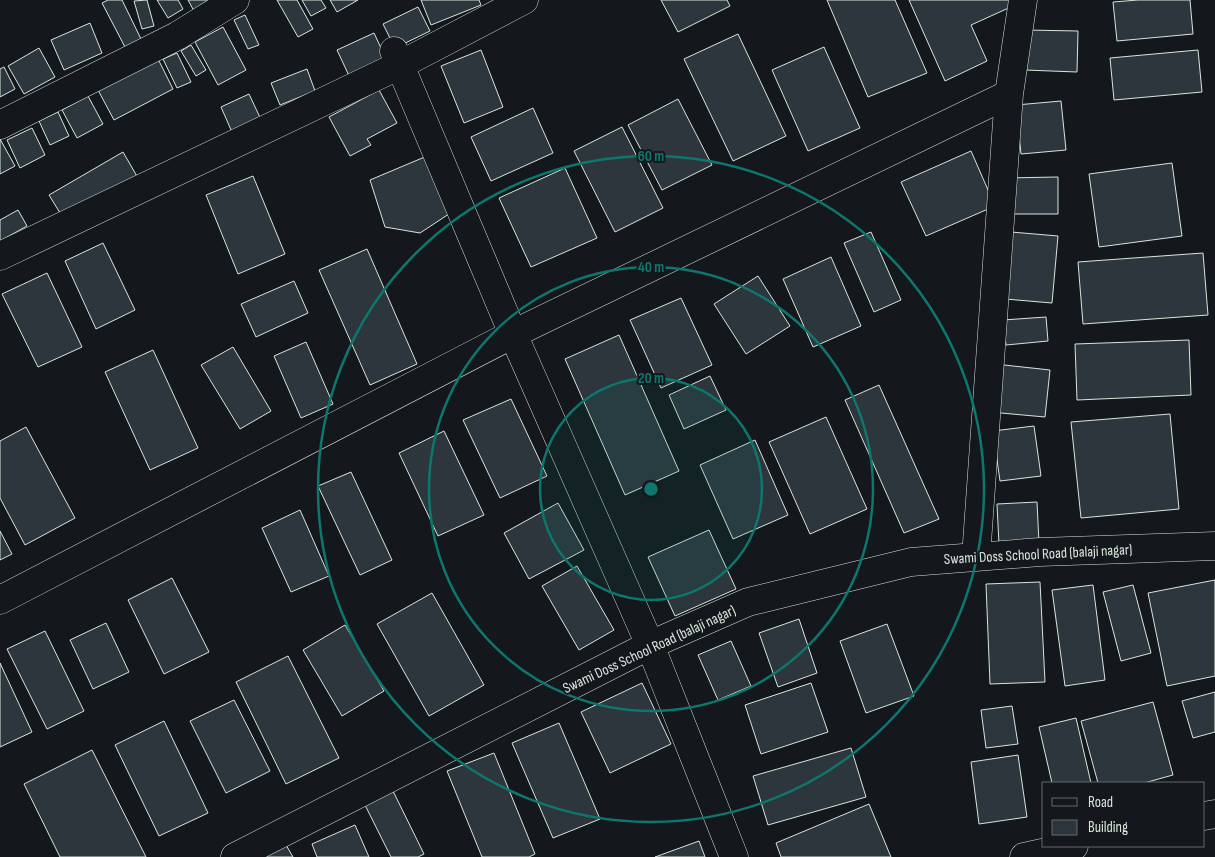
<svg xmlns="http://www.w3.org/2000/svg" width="1215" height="857" viewBox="0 0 1215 857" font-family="'Sofia Sans Condensed',sans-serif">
<rect width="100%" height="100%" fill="#14181c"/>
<!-- building -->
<path fill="#2c363c" stroke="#d8e6dc" d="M108 0H122L141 39 125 47 102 3Z
M147 0 154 26 142 29 134 1Z
M157 0H178L183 9 168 18Z
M188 0H208L209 3 194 11Z
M277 0H297L313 29 298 37Z
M302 0H321L326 8 311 16Z
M330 0H358L337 12Z
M421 0H479L481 5 431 25Z
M661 0H727L730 6 678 32Z
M827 0H895L927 73 868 97Z
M909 0H1011L1013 6 971 25 987 61 945 81Z
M1138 0H1190L1193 34 1117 41 1113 2Z
M418 7 430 31 395 48 383 24Z
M245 15 259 45 248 49 234 20Z
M90 23 102 53 64 70 51 40Z
M223 27 246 70 218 85 195 42Z
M1027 30 1078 31 1077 72 1025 70Z
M374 33 388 63 351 80 337 50Z
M738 34 786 136 733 161 684 59Z
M191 45 206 70 196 76 181 51Z
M824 47 860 128 808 151 772 70Z
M39 48 55 77 24 94 8 66Z
M481 50 503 107 464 123 441 66Z
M1198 50 1202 92 1114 100 1110 58Z
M177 53 191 82 177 88 163 59Z
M158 59 173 89 114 120 98 90Z
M4 67 15 89 0 97V69Z
M307 69 315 91 280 105 271 83Z
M379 90 397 123 367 139 371 145 350 156 329 117Z
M249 94 264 126 235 139 221 107Z
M88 96 103 124 77 138 62 110Z
M678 99 712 165 662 190 628 125Z
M1061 101 1066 150 1021 154 1016 105Z
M533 108 553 153 491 181 471 137Z
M58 112 69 136 50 145 39 121Z
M622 127 663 208 615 232 574 151Z
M32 128 45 155 20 168 7 140Z
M0 139 15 166 0 174Z
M971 151 995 206 926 236 901 182Z
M123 152 138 178 65 221 49 195Z
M427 156 455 210 420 233 385 227 370 180Z
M1172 163 1182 236 1099 247 1089 174Z
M565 168 597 238 531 267 499 198Z
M253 176 285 254 238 274 206 195Z
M1058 177V214H1005V178Z
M18 210 27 226 0 241V220Z
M871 232 901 300 874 312 844 243Z
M1011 232 1058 236 1052 303 1005 299Z
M103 243 135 310 96 329 65 261Z
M367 249 417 364 370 385 319 270Z
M1203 253 1208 315 1083 324 1078 262Z
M831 257 861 326 813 347 783 279Z
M47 273 82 347 38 367 2 294Z
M758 276 790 326 746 354 714 304Z
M294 281 308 313 256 337 241 304Z
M681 298 712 365 661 388 630 320Z
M1046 317 1048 341 1006 345 1003 320Z
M619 335 679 471 625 495 565 359Z
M1189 340 1191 395 1077 400 1075 344Z
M306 342 333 404 301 418 274 356Z
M233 347 271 411 240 429 201 365Z
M153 350 198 448 150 470 105 372Z
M995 364 1050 370 1045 417 990 412Z
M710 376 726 410 684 429 669 395Z
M879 385 939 519 904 533 845 400Z
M511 399 547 476 500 498 463 420Z
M1170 414 1179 509 1081 518 1071 422Z
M826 417 867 509 810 534 769 442Z
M1034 426 1041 476 1000 481 993 431Z
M26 427 75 518 25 545 0 498V441Z
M444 431 484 515 438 536 399 453Z
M755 440 788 515 733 539 700 465Z
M351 472 392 560 360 575 318 486Z
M1037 502 1039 543 999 544 997 504Z
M558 503 584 550 529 579 504 533Z
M300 510 329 576 291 592 262 528Z
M709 530 736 589 675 616 648 557Z
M0 531 12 554 0 560Z
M577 566 614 630 579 650 542 586Z
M172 578 209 652 164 674 128 600Z
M1215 580V676L1167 686 1148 593Z
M1040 582 1045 682 990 684 986 584Z
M1093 585 1105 680 1065 686 1052 590Z
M1133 585 1151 653 1121 661 1103 592Z
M432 593 484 685 429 716 377 624Z
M799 619 817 673 778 687 759 633Z
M106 623 129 672 93 689 70 640Z
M887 624 914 696 866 713 840 641Z
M345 625 384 691 342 716 303 650Z
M45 631 84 711 47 729 7 649Z
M731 641 751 686 718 700 698 655Z
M288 656 339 758 286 784 236 682Z
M0 663 32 732 0 747Z
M642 683 671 744 610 773 581 712Z
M811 683 828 732 761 754 745 705Z
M1215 692V732L1193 738 1182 701Z
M234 700 270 771 226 793 190 721Z
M1153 702 1173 775 1144 783H1098L1081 721Z
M1012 706 1018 744 986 748 981 710Z
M1076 718 1091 783H1052L1039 727Z
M164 721 208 813 159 836 115 745Z
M559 723 600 819 553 838 512 743Z
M851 748 866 797 768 825 753 776Z
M92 750 146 857H60L24 784Z
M494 753 535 854 529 857H482L447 771Z
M1018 755 1027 817 979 824 971 762Z
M393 791 424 854 418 857H391L365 805Z
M869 804 891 857H781L776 843Z
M355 825 369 857H317L312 844Z
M282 838 293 857H251Z
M699 841 705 857H655Z"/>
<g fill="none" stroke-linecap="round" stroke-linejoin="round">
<defs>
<path id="street" d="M394 51 513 334 650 645 734 857
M0 125 177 36 235 0
M0 256 400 65 524 0
M976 557 1009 94 1023 0
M0 600 513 334 1009 94
M1204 816 1215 814
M235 857 650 645 748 602 911 562 1040 552 1215 546
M1024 857 1074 846"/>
</defs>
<!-- street casing -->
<use href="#street" stroke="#d8e6dc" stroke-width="29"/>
<!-- street -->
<use href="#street" stroke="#14181c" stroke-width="28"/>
</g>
<!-- distance rings -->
<circle cx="651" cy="489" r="111" fill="#0f766e" fill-opacity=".12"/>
<g fill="none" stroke="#0f766e" stroke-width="2.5">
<circle cx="651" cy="489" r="111"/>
<circle cx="651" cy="489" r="222"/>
<circle cx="651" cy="489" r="333"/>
</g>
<g text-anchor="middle" stroke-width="4" stroke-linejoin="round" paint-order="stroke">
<!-- street labels -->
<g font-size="15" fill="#d8e6dc" stroke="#14181c">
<text transform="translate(1038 554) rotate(-3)" y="5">Swami Doss School Road (balaji nagar)</text>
<text transform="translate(649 649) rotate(-25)" y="5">Swami Doss School Road (balaji nagar)</text>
</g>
</g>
<circle cx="651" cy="489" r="8" fill="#0f766e" stroke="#14181c" stroke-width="2.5"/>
<g font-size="15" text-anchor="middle" font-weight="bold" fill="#0f766e" stroke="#14181c" stroke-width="4" stroke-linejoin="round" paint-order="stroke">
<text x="651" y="161">60 m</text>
<text x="651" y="272">40 m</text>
<text x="651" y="383">20 m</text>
</g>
<!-- legend -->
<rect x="1042" y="782" width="162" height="65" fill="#14181c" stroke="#626a69"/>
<rect x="1052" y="798" width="25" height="8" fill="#14181c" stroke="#626a69"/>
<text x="1088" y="807" font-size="15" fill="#d8e6dc">Road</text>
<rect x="1052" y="820" width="25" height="15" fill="#2c363c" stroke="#626a69"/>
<text x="1088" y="832" font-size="15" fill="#d8e6dc">Building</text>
</svg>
